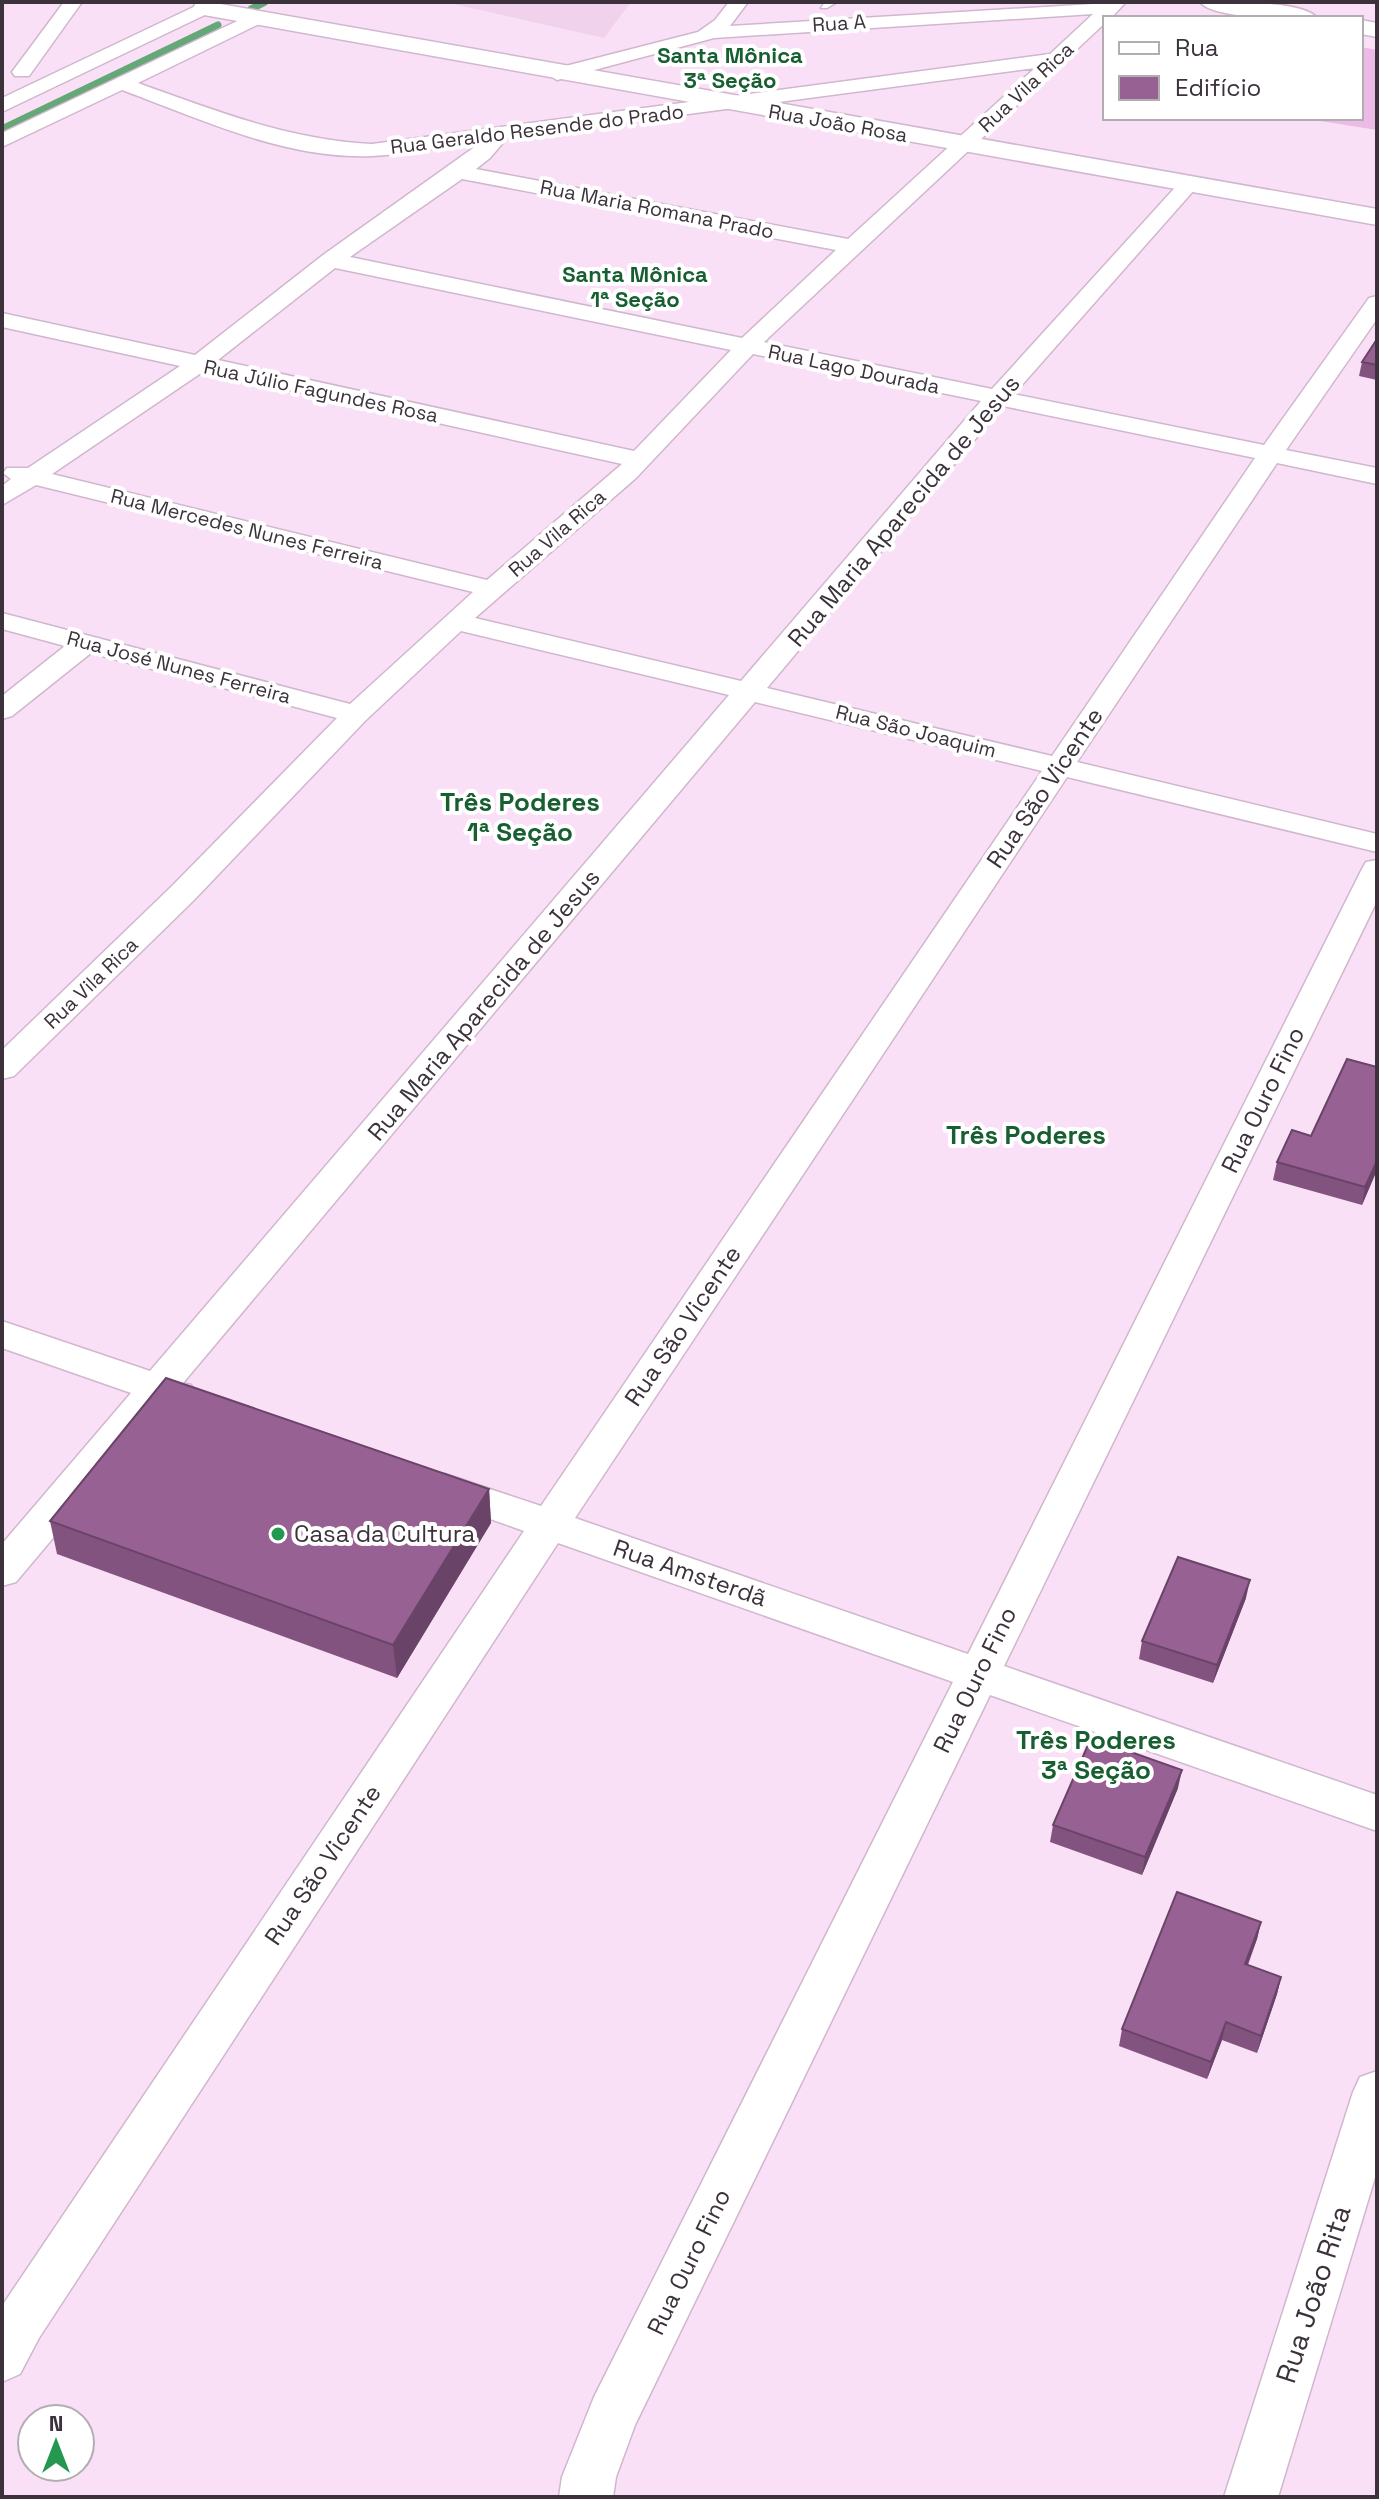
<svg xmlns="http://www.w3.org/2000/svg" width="1379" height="2499" viewBox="0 0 1379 2499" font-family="'Space Grotesk',sans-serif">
<rect width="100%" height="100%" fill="#fae0f7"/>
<!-- built -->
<path fill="#f0d2ed" d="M444 2H631L604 38Z"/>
<!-- green -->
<path fill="#ebbbe6" d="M1361 47 1377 50V130L1301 118H1361Z"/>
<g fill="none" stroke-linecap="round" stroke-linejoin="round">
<!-- stream -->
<path stroke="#65a877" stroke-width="7" d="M251 9 265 2
M2 129 218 25"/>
<defs>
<path id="lane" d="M825 2H837L827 8H821Z"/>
<path id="street" d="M64 2H82L29 76H15L12 72Z
M204 2 211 4V12L2 112V98Z
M729 2H748L730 26 1126 2 1111 18H1105V23L764 342 992 389 1181 181 1188 179 1199 185 1195 189 1014 394 1264 445 1369 298 1377 296V319L1286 450 1377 468V484L1277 463 1077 762 1377 834V852L1067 777 575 1518 968 1654 1362 869 1366 862 1377 860V901L1004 1666 1377 1795V1831L990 1695 635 2425 616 2477 613 2497H559L562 2477 594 2397 953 1682 558 1543 39 2338 20 2374 2 2382V2306L524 1531 431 1498 425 1488 431 1478 445 1474 541 1506 1042 771 755 702 183 1383 191 1385 197 1395 191 1405 178 1408 165 1405 16 1582 2 1586V1544L131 1393 2 1348V1321L150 1371 729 695 461 631 366 720 194 900 14 1076 2 1079V1050L172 886 337 718 91 653 12 716 2 719V696L65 646 2 629V613L350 704 473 592 36 485 2 505V486L11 479 3 473 7 468H28L180 366 2 327V313L195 355 323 255 483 141C446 146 409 154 372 156 286 160 201 119 122 90L2 147V133L254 13 261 15V23L138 83C216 111 289 140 372 144L1050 54 1093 14 714 38 557 80 547 74 550 70 698 32 715 20ZM1035 68 848 239 476 169 490 158 507 138ZM462 179 836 250 742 338 350 257ZM335 268 731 350 634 451 218 360ZM753 354 981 401 741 681 475 618 636 478ZM204 371 622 464 487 580 52 474ZM1003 406 1255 458 1052 756 767 688Z
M1377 2071V2171L1278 2497H1224L1353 2092 1360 2077Z"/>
<path id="secondary" d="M209 2 1377 209V225L204 15 193 8 196 3Z
M1200 2C1223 2 1304 0 1317 18 1294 18 1214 20 1200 2Z
M1361 20 1377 23V37L1361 34Z"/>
</defs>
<!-- lane casing -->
<use href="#lane" stroke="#d0b7cd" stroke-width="3"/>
<!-- street casing -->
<use href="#street" stroke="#d0b7cd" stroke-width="3"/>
<!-- secondary casing -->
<use href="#secondary" stroke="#d0b7cd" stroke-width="3"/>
<!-- lane -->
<use href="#lane" fill="#fff" fill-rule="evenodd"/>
<!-- street -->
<use href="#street" fill="#fff" fill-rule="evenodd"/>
<!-- secondary -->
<use href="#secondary" fill="#fff" fill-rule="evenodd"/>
</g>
<!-- wall -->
<path fill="#83537f" d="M1377 339V380L1359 376 1362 362Z
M1377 1067V1170L1362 1205 1273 1180 1277 1162 1311 1136Z
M489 1489 491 1523 397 1678 57 1554 50 1521Z
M1246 1598 1213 1683 1139 1659 1142 1641Z
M1178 1788 1142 1875 1050 1842 1053 1825Z
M1261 1922 1257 1939 1248 1965 1281 1977 1277 1994 1257 2053 1222 2040 1207 2079 1119 2046 1122 2029Z"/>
<!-- shaded-wall -->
<path fill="#6a4468" d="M1377 1161V1170L1362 1205 1365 1187Z
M489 1489 491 1523 397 1678 393 1645Z
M1250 1580 1246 1598 1213 1683 1217 1665Z
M1182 1770 1178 1788 1142 1875 1145 1857Z
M1261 1922 1257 1939 1241 1981 1245 1964Z
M1281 1977 1277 1994 1257 2053 1261 2036Z
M1226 2022 1222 2040 1207 2079 1211 2062Z"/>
<!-- building -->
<path fill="#986194" stroke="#6a4468" stroke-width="2" d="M1377 339V365L1362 362Z
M1347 1059 1377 1067V1161L1365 1187 1277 1162 1292 1130 1311 1136Z
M166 1378 489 1489 393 1645 50 1521Z
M1178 1557 1250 1580 1217 1665 1142 1641Z
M1091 1738 1182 1770 1145 1857 1053 1825Z
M1177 1892 1261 1922 1245 1964 1281 1977 1261 2036 1226 2022 1211 2062 1122 2029Z"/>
<!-- markers -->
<circle fill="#249751" stroke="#fff" stroke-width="3" cx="278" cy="1534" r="8"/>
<g text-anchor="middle" stroke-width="8" stroke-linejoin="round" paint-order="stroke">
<!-- far-street labels -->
<g font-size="20" fill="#3c323b" stroke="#fff">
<text transform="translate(839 23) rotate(-4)" y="7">Rua A</text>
<text transform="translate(1026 87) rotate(-43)" y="7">Rua Vila Rica</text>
<text transform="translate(838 123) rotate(10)" y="7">Rua João Rosa</text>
<text transform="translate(537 129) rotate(-7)" y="7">Rua Geraldo Resende do Prado</text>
<text transform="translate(657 209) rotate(11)" y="7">Rua Maria Romana Prado</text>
<text transform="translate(854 369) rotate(12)" y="7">Rua Lago Dourada</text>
<text transform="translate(321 391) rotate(12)" y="7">Rua Júlio Fagundes Rosa</text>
<text transform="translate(247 529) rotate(14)" y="7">Rua Mercedes Nunes Ferreira</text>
<text transform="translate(557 533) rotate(-41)" y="7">Rua Vila Rica</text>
<text transform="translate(179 667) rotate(15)" y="7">Rua José Nunes Ferreira</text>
<text transform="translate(916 731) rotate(14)" y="7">Rua São Joaquim</text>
<text transform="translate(91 983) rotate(-44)" y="7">Rua Vila Rica</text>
</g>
<!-- far-neighbourhood labels -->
<g font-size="22" font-weight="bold" fill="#175e31" stroke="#fff">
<text x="730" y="63">Santa Mônica<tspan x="730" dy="25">3ª Seção</tspan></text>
<text x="635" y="282">Santa Mônica<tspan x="635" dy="25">1ª Seção</tspan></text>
</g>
<!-- street labels -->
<g font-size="24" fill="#3c323b" stroke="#fff">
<text transform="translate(904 511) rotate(-50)" y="8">Rua Maria Aparecida de Jesus</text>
<text transform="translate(1045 788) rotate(-56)" y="8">Rua São Vicente</text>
<text transform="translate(484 1005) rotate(-50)" y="8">Rua Maria Aparecida de Jesus</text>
<text transform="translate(1263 1100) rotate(-64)" y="8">Rua Ouro Fino</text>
<text transform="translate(683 1326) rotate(-56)" y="8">Rua São Vicente</text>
<text transform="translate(690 1573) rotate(19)" y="8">Rua Amsterdã</text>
<text transform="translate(975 1680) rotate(-64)" y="8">Rua Ouro Fino</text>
<text transform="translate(323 1865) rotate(-56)" y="8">Rua São Vicente</text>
<text transform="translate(689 2262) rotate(-64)" y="8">Rua Ouro Fino</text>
</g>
<!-- poi labels -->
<g font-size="24" fill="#3c323b" stroke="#fff" text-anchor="start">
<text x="294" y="1542">Casa da Cultura</text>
</g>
<!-- neighbourhood labels -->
<g font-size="26" font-weight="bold" fill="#175e31" stroke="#fff">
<text x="520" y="811">Três Poderes<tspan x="520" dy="30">1ª Seção</tspan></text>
<text x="1026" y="1144">Três Poderes</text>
<text x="1096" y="1749">Três Poderes<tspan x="1096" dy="30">3ª Seção</tspan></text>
</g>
<!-- near-street labels -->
<g font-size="28" fill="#3c323b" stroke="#fff">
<text transform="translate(1313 2294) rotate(-72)" y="10">Rua João Rita</text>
</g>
</g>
<!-- border -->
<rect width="1379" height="2499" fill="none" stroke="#3c323b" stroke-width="8"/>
<!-- legend -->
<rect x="1103" y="16" width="260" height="104" fill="#ffffff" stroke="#b1adb1" stroke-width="2"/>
<rect x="1119" y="42" width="40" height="12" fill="#ffffff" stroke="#b1adb1" stroke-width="2"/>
<text x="1175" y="56" font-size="24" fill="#3c323b">Rua</text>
<rect x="1119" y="76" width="40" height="24" fill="#986194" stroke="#b1adb1" stroke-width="2"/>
<text x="1175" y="96" font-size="24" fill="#3c323b">Edifício</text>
<!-- north arrow -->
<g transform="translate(56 2443)"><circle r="38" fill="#ffffff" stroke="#b1adb1" stroke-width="2"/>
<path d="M0-6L14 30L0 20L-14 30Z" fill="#249751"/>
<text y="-12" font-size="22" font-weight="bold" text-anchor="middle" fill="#3c323b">N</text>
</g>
</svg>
